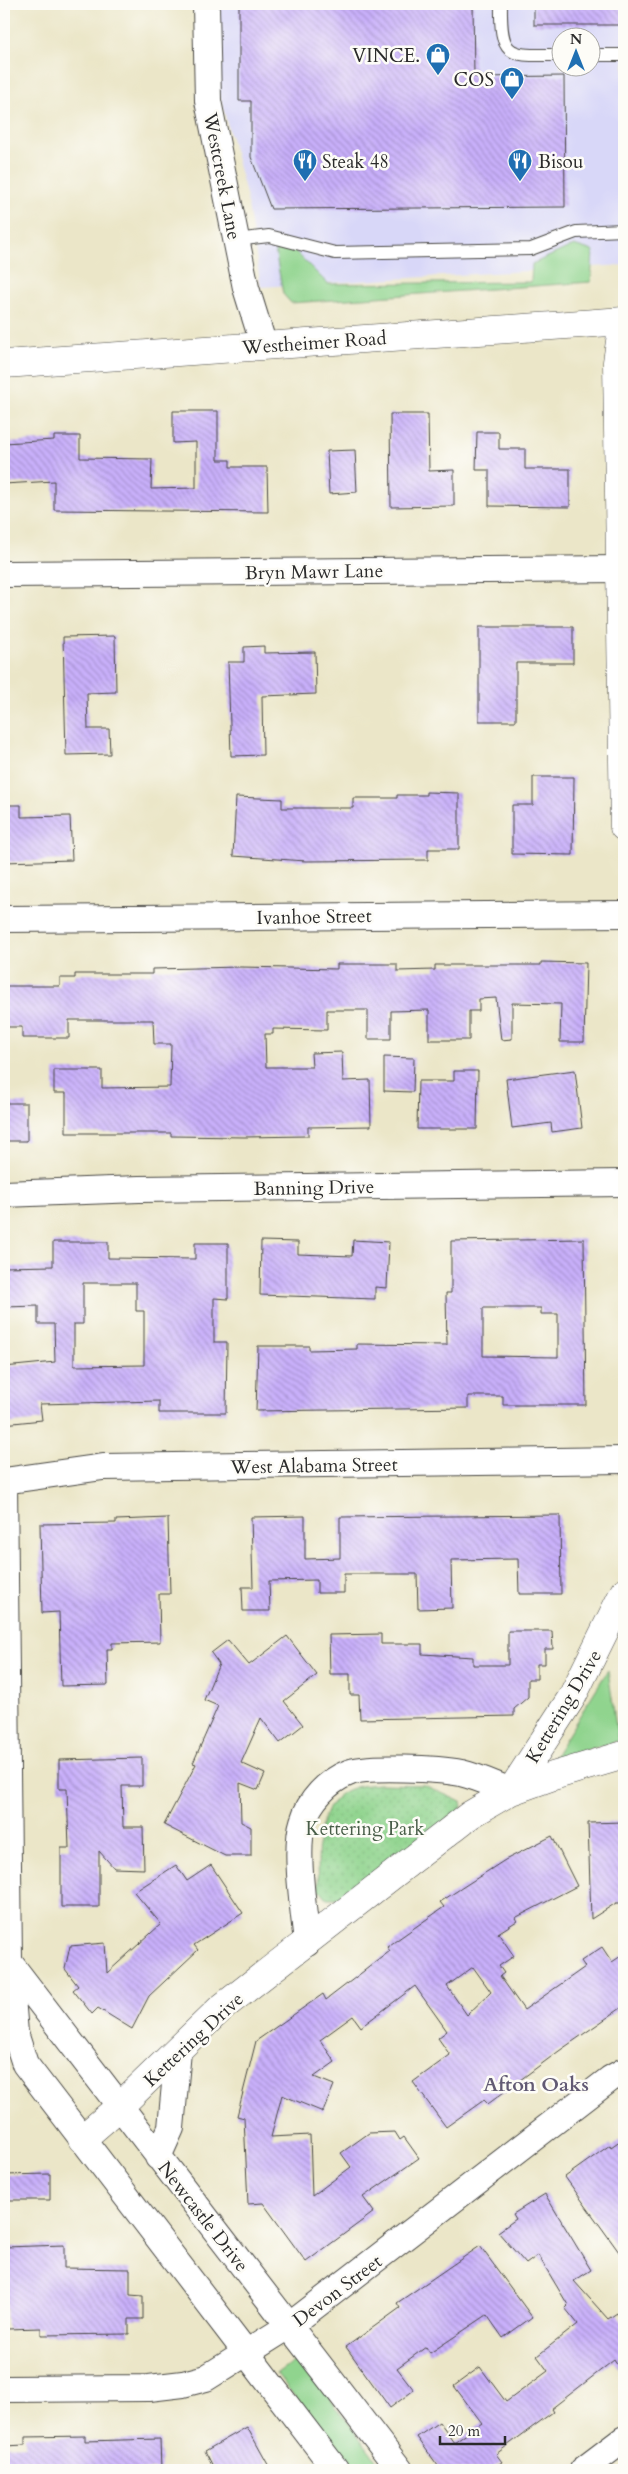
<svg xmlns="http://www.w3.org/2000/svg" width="628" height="2474" viewBox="0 0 628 2474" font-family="Cardo,serif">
<defs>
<pattern id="park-dots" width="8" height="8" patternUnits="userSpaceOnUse" patternTransform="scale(1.25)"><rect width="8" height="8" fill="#90d48e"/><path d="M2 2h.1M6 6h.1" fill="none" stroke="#7cb67b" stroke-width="1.8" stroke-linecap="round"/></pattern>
<pattern id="building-back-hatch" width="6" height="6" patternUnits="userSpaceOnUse" patternTransform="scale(1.25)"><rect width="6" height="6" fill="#c9b0fb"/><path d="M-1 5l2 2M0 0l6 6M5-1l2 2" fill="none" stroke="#a38fcb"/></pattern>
</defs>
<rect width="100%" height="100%" fill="#fdfcf7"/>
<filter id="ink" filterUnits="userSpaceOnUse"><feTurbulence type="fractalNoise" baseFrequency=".02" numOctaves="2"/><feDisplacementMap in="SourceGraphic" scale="10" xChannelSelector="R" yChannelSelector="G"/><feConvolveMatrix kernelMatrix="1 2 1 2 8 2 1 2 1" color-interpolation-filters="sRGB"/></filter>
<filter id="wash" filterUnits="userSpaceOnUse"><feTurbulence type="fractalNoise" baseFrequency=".0096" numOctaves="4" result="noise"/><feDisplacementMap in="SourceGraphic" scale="20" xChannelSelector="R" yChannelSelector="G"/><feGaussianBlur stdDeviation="1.12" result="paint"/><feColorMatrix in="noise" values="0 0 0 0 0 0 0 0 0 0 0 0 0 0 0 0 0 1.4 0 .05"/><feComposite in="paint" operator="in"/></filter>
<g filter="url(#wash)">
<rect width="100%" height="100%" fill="#ebe6c8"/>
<!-- built -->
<path fill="#d8d7f8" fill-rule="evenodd" d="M215 4H624V265L261 287 247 198 217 85ZM560 38H590V68H560Z"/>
<!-- green -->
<path fill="#90d48e" stroke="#5e805c" d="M574 245 593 251 591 282 291 303 283 294 275 250 293 249 328 284 531 282 532 264Z
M608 1670 618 1741 553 1759Z
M299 2358 384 2470H352L277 2374Z"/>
<!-- park -->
<path fill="url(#park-dots)" stroke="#5e805c" d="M379 1784 424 1785 461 1802 462 1808 339 1898H326L319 1889C318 1854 312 1799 356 1787 363 1785 372 1785 379 1784Z"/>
<g id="blocks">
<!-- building -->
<path fill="url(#building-back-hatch)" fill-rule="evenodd" d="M239 4H473L474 77 564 76 565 207 271 209 251 157V101H239Z
M534 4H624V25H534Z
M173 411H218V460H230V467H267L268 512 54 510V481L4 484V443L54 440V436H80V458L152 459 151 489 196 488V442L173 443Z
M390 414H428L429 471 454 470V506L391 507Z
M477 432H499V449H525V469H570V507L489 506V470H476Z
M355 450 357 492 329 494 327 451Z
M479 627H573V663H516V721H479Z
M115 636 116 692 87 693 88 729H109L110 754 66 755 63 637Z
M264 646V653L315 652 316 694 262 696 263 755 231 756 228 662H244V647Z
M533 777H574L573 855 512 854V805H533Z
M426 792 459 793V849H428V860L306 861 233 856 236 797 282 799V808H353V798H397V795H426Z
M4 805H21V817L70 816 72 860 4 862Z
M541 962 586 963 584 1042H560L561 1004 512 1003V1039L501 1040 496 998 479 999V1011H469V1040H429V1010L391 1011V1039H368V1010H327V1030L273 1029V1034H265L266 1067H312L311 1053 342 1052 343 1081 370 1080 371 1126 308 1127V1136L244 1137 171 1136V1133H66V1093H54V1070H102V1088L170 1087 171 1044H154L153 1020H69V1038H22V1027H4V986H60V978H75V974H152V969L241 967 337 969V964H397V971L435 970V965H541Z
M384 1057 414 1058 413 1092 384 1091Z
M575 1070 582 1128 552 1132 551 1123 512 1128 506 1079Z
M454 1071H478L477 1129H417L418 1081H454Z
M4 1103H27V1141H4Z
M584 1239 586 1405H503V1396H468V1408L256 1411 258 1346H309V1350L357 1349V1344L447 1345 446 1293H451V1241ZM483 1308H541V1314H558V1357L483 1356Z
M353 1240 389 1242 387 1288 375 1287V1299L260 1295 261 1241 298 1242V1254L352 1256Z
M53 1242H108V1258L195 1259V1243H228V1299L214 1298V1342H227L226 1413H159V1401L40 1404 42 1420 4 1424V1367L55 1362 54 1324H38V1306L4 1307V1267L53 1266ZM83 1283H136V1311H144V1365L74 1366V1324H83Z
M560 1515 561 1594H519L518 1559 451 1560 452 1608 418 1609 417 1574H344V1593H317V1580L269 1581 270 1611H243L242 1587H253L251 1517 305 1516V1559L340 1558V1517Z
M168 1518 170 1594H159L160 1642 112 1643V1649H107L108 1685 61 1686 59 1612 42 1613 40 1524 116 1523V1520Z
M508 1631H552L553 1649H545V1664H537V1679H528V1697L514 1709V1716L360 1719 359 1695H350V1674H330L329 1635 381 1634V1644H422V1654L473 1657V1665H508Z
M287 1636 317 1675 284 1701 303 1725 280 1743 261 1718 241 1763 265 1774 258 1790 240 1783 241 1822 251 1827V1856H225L164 1825 196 1764 193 1763 218 1706 204 1700 219 1664 211 1653 228 1640 249 1665Z
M142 1758V1786H122L123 1827H143L144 1869 114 1868 99 1851V1907H61V1848H69L67 1789H59V1760Z
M624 1822V1903H616L591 1919 588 1823Z
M552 1836 577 1886 515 1918 517 1921 498 1933 514 1956 499 1966 504 1973 500 1976 524 2010 585 1967 581 1961 602 1947 612 1962 624 1954V2006L559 2051 488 2104 484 2100 446 2127 413 2082 450 2055 438 2038 447 2031 415 1986 361 2027 353 2016 320 2040 335 2062 314 2077 334 2085 323 2112 282 2095 271 2137 310 2135 312 2196 351 2167 341 2153 369 2133 395 2132 400 2140 404 2137 419 2158 363 2197 374 2212 306 2262 263 2203 248 2204 244 2118 237 2116 256 2041 323 1994 326 2000 390 1951 387 1947 444 1907 440 1902 505 1860ZM473 1967 491 1992 467 2015 447 1986Z
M176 1865 187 1881 211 1865 243 1913 194 1945 198 1950 149 1996 132 2029 98 2008 92 2014 73 1990 78 1986 65 1969 70 1946 105 1943 107 1973 161 1924 134 1892Z
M624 2138V2259L565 2177 610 2145 611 2147Z
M50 2174V2200H4V2175Z
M545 2194 591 2270 574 2281 608 2319 617 2313 624 2325V2376L614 2360 551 2409 553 2412 496 2454 502 2462 490 2470H441L417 2437 439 2422 454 2443 482 2423 454 2386 480 2367 506 2402 548 2371 537 2356 578 2324 565 2308 568 2305 538 2255 526 2264 498 2232 516 2219 513 2214Z
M64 2245V2268L130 2269V2295L143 2296V2319H129V2334L41 2335V2328L7 2329 5 2247Z
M480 2246 532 2317 503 2338 487 2315 430 2353 426 2347 397 2368 414 2390 390 2408 346 2347 400 2308 397 2303Z
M247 2427 271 2470H215L205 2451Z
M85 2436V2441L160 2439 161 2470H4V2446L25 2445V2437Z"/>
</g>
</g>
<g filter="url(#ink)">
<use href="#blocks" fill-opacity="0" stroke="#484743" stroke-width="1"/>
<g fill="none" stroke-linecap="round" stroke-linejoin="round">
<defs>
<path id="service" d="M501 4C500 60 510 55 560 55
M590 55H624
M236 240 269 236 335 253 531 249 576 232 624 230"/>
<path id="minor" d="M206 4 208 101 246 288 264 346
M4 574 624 569
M4 919 624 914
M4 1194 139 1189 624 1183
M4 1481 9 1962 15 2033 25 2064 336 2470
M4 1481 103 1467 624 1460
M307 1943C304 1912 294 1849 303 1822 309 1801 328 1781 348 1773 365 1765 441 1769 461 1773 478 1777 495 1785 511 1791
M9 1962 400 2470
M158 2157 171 2128 178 2051
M4 2389 149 2388 183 2384 206 2378 289 2326 610 2079 624 2071
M583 2470 624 2439"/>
<path id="tertiary" d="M623 321 617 362 624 827
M511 1791 572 1697 624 1592
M82 2139 119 2107 220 2009 470 1815 511 1791 553 1776 624 1755"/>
<path id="primary" d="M4 364 624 321"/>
</defs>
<!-- service casing -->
<use href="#service" stroke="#484743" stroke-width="14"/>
<!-- minor casing -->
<use href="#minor" stroke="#484743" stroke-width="28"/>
<!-- tertiary casing -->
<use href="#tertiary" stroke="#484743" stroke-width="29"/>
<!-- primary casing -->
<use href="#primary" stroke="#484743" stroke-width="29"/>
<!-- service -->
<use href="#service" stroke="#fff" stroke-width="12"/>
<!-- minor -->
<use href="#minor" stroke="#fff" stroke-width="26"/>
<!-- tertiary -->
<use href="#tertiary" stroke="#fff" stroke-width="28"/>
<!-- primary -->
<use href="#primary" stroke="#fff" stroke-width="28"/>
</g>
</g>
<!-- icons -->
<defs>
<symbol id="shop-pin" viewBox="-11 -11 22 30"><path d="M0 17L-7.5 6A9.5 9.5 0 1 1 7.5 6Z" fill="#1f6fb2" stroke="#fdfcf7"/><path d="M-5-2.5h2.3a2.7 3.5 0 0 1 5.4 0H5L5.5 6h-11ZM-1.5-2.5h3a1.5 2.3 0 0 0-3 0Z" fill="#fff"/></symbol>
<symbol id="restaurant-pin" viewBox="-11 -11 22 30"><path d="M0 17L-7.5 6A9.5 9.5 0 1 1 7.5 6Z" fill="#1f6fb2" stroke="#fdfcf7"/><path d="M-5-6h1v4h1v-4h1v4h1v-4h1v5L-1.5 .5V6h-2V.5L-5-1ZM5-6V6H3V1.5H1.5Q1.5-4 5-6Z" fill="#fff"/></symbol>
</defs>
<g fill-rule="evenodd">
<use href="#shop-pin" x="424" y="41" width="28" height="38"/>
<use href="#shop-pin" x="498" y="65" width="28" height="38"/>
<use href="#restaurant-pin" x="291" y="147" width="28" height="38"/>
<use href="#restaurant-pin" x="506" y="147" width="28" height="38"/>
</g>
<g text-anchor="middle" stroke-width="5" stroke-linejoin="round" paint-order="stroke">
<!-- poi labels -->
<g font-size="19" fill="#2b2b2b" stroke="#fdfcf7" text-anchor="end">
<text x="420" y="62">VINCE.</text>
<text x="494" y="86">COS</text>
<text x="322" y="168" text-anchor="start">Steak 48</text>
<text x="538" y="168" text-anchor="start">Bisou</text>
</g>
<!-- street labels -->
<g font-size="19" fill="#2b2b2b" stroke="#fdfcf7">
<text transform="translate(223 176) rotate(79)" y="7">Westcreek Lane</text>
<text transform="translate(314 342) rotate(-4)" y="7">Westheimer Road</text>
<text transform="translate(314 571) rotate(-1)" y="7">Bryn Mawr Lane</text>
<text transform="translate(314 916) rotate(-1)" y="7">Ivanhoe Street</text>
<text transform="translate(314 1187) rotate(-1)" y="7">Banning Drive</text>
<text transform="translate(314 1465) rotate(-1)" y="7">West Alabama Street</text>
<text transform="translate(563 1706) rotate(-59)" y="7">Kettering Drive</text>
<text transform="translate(193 2039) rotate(-43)" y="7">Kettering Drive</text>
<text transform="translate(204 2216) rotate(52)" y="7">Newcastle Drive</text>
<text transform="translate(337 2290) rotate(-37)" y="7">Devon Street</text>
</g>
<!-- park labels -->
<g font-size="19" fill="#495e49" stroke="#fdfcf7">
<text x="365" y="1835">Kettering Park</text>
</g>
<!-- neighbourhood labels -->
<g font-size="20" font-weight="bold" fill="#625a74" stroke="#fdfcf7">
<text x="536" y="2091">Afton Oaks</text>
</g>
</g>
<!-- margin -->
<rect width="628" height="2474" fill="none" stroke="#fdfcf7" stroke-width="20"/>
<!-- north arrow -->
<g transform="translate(576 52)"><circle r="24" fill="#fdfcf7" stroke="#a9a8a5"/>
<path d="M0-4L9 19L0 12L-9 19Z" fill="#1f6fb2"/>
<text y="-8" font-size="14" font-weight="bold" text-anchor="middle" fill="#2b2b2b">N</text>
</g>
<!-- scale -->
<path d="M440 2436v8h65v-8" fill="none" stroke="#2b2b2b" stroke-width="2.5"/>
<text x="448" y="2436" font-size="15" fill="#2b2b2b" stroke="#fdfcf7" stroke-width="4" paint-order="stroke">20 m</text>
</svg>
